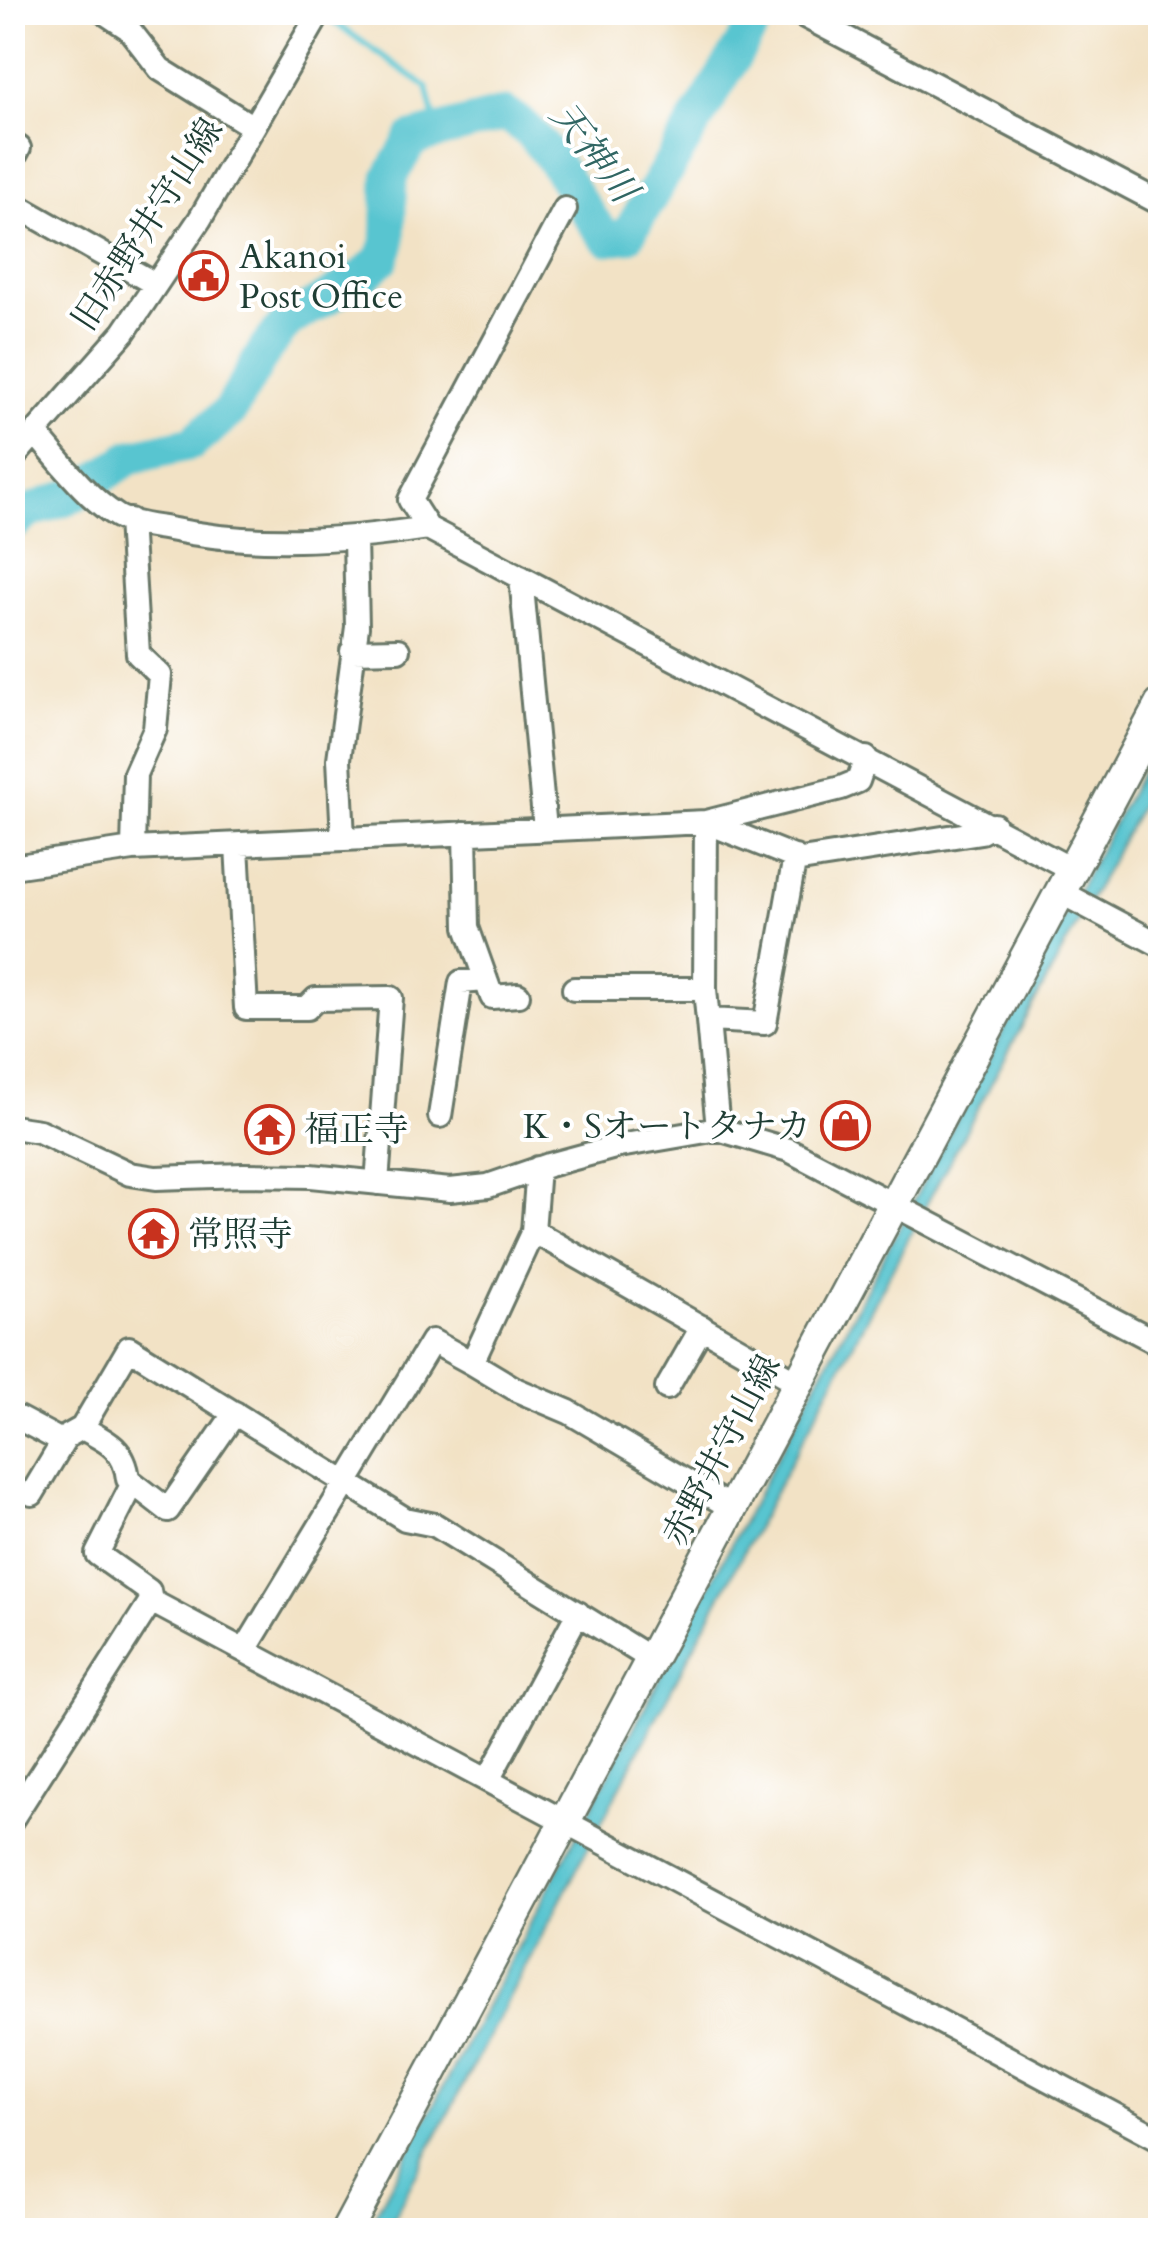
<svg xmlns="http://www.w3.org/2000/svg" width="1173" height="2243" viewBox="0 0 1173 2243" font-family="Cardo,'Noto Serif JP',serif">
<rect width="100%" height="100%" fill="#fff"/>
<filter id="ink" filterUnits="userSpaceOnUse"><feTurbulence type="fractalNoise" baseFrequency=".01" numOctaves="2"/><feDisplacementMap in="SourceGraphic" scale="20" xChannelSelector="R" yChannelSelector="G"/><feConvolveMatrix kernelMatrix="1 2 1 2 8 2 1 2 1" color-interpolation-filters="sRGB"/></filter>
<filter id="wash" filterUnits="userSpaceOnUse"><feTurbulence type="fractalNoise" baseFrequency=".0048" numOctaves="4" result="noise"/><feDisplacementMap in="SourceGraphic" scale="40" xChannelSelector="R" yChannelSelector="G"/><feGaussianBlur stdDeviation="2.25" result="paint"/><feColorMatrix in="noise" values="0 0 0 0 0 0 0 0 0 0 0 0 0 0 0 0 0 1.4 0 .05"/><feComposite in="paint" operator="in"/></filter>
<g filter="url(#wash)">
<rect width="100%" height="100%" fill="#f2e2c5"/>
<!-- water -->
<path fill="#58c5d0" stroke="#3c8182" stroke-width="2.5" d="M1160 736V769L925 1207 387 2230H367Z"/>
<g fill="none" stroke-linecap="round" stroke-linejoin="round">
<!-- stream -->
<path stroke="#58c5d0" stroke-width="6" d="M324 15 427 87 438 134"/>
<!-- river -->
<path stroke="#58c5d0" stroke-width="35" d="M12 525 28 512 74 495 131 457 192 443 230 411 266 348 288 321 362 277 382 259 388 243 390 177 412 139 505 114C552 139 572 201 607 238L627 236 761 12"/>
</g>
</g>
<g filter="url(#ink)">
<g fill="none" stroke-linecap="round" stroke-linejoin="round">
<defs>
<path id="minor" d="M104 12 128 28 160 69 253 127
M797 12 1160 203
M12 144 19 148 12 161
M12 203 155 284
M565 209 410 500 428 528 1071 869
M36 434C60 461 85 496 117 516 130 524 153 526 169 529 256 547 340 541 428 528
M12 459 124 332 200 219 320 12
M130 520 138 654 160 675 155 729 135 774 133 849
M521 577 545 829
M352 651 398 650
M706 822 705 989 718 1129
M706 822 801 860 981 832 994 825
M465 833 467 927 492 997 518 995
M343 838 339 759 357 627 355 539
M237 846 246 1008H307L316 999 391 998 377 1183
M12 867 133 849 706 822 841 788 858 781 866 758
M1060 892 1160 945
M574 989H705
M709 1020 765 1023 795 857
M440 1116 461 982 486 980
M12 1127 39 1131 130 1174 156 1178 243 1175 311 1176 450 1190 488 1186 549 1165 619 1146 718 1129 789 1150 1160 1344
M533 1231 799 1383
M472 1363 517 1390 569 1412 732 1508
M667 1388 702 1327
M12 1419 18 1418 63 1442
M82 1428C107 1441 125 1449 128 1479L168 1510 235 1413
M133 1483 97 1554 149 1591 151 1601
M32 1494 66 1437 82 1428 129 1348 405 1519 435 1525 651 1659
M245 1650 432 1341 472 1363 533 1231 538 1168
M488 1780 578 1613
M12 1819 151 1601 1160 2139"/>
<path id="major" d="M347 2230 1160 705"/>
</defs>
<!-- minor casing -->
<use href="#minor" stroke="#697767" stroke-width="28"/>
<!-- major casing -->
<use href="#major" stroke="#697767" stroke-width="35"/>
<!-- minor -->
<use href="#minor" stroke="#fff" stroke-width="22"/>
<!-- major -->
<use href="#major" stroke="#fff" stroke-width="30"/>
</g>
</g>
<!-- icons -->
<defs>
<symbol id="civic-ring" viewBox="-11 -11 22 22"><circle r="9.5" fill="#fff" stroke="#c8321e" stroke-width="1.5"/><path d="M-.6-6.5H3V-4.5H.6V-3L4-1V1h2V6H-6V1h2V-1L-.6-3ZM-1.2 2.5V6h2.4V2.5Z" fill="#c8321e"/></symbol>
<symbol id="shop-ring" viewBox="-11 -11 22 22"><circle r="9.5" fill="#fff" stroke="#c8321e" stroke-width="1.5"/><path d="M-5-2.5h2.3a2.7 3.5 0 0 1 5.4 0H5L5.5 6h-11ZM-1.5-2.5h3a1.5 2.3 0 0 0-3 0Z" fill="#c8321e"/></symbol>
<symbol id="temple-ring" viewBox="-11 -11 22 22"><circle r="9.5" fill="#fff" stroke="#c8321e" stroke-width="1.5"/><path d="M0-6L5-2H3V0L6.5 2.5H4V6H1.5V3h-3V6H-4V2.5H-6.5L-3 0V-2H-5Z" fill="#c8321e"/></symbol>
</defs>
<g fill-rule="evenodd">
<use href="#civic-ring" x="176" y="248" width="55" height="55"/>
<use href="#shop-ring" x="818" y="1098" width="55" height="55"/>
<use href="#temple-ring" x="242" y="1102" width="55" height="55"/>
<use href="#temple-ring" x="126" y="1206" width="55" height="55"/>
</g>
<g text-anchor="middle" stroke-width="8" stroke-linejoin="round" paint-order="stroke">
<!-- street labels -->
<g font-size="35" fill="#1f3d34" stroke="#fff">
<text transform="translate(147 224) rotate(-57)" y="12">旧赤野井守山線</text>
<text transform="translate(721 1450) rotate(-62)" y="12">赤野井守山線</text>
</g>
<!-- poi labels -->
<g font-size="35" fill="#1f3d34" stroke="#fff" text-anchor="start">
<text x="239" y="268">Akanoi<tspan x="239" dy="40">Post Office</tspan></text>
<text x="811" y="1138" text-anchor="end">K・Sオートタナカ</text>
<text x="304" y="1141">福正寺</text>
<text x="188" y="1246">常照寺</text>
</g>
<!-- water labels -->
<g font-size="38" font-style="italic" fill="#306663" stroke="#fff">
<text transform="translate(594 152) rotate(52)" y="13">天神川</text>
</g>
</g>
<!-- margin -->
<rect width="1173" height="2243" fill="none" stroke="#fff" stroke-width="50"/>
</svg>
